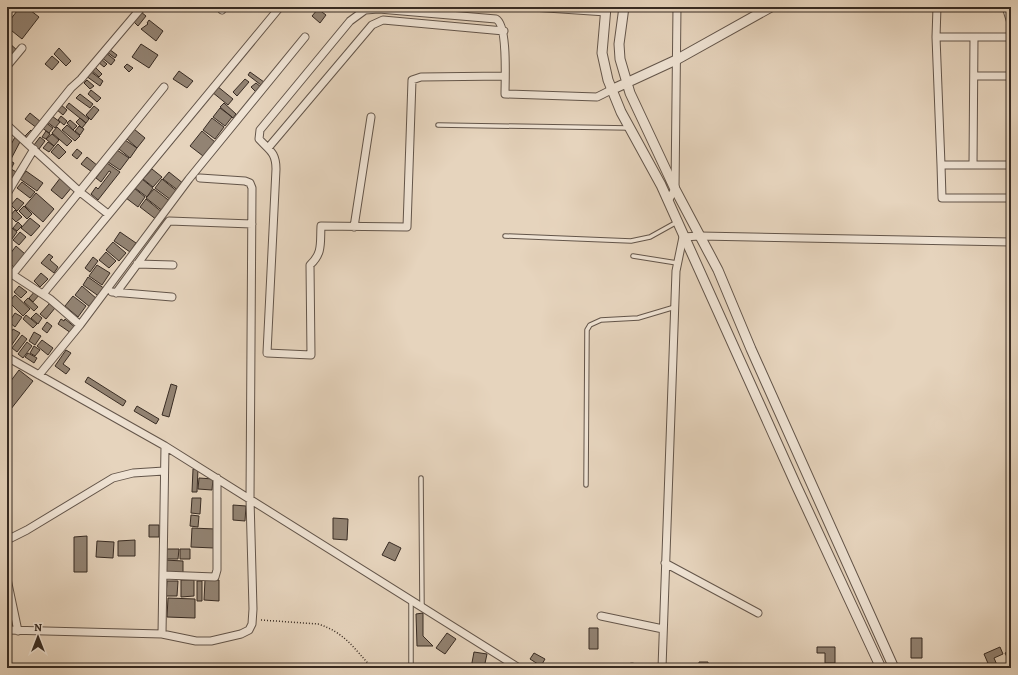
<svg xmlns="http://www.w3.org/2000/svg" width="1018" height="675" viewBox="0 0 1018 675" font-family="Alegreya,serif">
<rect width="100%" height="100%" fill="#e6d4bd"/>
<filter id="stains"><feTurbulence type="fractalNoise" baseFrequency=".005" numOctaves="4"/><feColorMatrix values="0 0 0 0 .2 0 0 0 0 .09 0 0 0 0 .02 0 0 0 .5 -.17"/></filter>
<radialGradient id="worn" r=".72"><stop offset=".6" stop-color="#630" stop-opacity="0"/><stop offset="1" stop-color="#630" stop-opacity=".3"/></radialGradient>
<!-- building -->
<path fill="#928373" stroke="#372b23" d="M20 7H26L39 17 22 39 7 27V24Z
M480 7H498V8L480 9Z
M318 9 326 15 320 23 312 16Z
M141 12 146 16 138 26 134 22Z
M149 20 163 31 156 41 141 29 148 24 147 23Z
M8 42 18 51 14 55 7 49Z
M141 44 158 55 149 68 132 57Z
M59 48 71 61 66 66 54 54Z
M109 49 117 55 115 58 107 52Z
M105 52 115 60 111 65 101 57Z
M52 56 59 62 52 70 45 64Z
M101 59 107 64 104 67 98 62Z
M127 64 133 68 129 72 124 67Z
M94 66 102 74 99 77 91 70Z
M90 71 103 81 100 86 86 76Z
M179 71 193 81 187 88 173 79Z
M250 72 264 82 261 85 248 75Z
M245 79 249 82 237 96 233 92Z
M87 80 94 86 90 89 84 83Z
M256 83 261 87 256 92 251 87Z
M217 86 233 99 228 105 212 92Z
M91 90 101 98 97 102 88 94Z
M80 94 93 104 90 108 76 98Z
M69 103 89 119 86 123 66 107Z
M224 103 236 114 233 118 220 107Z
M60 104 67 110 63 115 56 109Z
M94 106 99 110 91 120 86 115Z
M220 108 232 117 225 126 213 117Z
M30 113 41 122 37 128 25 119Z
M52 116 60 122 55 128 47 122Z
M61 116 67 121 64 125 58 120Z
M80 118 86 123 82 128 76 122Z
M212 118 224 127 215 139 203 130Z
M70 120 77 126 73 130 67 123Z
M45 122 53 128 49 133 41 127Z
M67 125 80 136 75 141 62 130Z
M79 126 84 129 80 135 75 131Z
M57 127 72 141 67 146 52 133Z
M134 129 145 138 137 148 126 138Z
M31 130 34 133 28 139 25 136Z
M46 131 50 134 46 139 42 137Z
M202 131 215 142 203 156 190 146Z
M52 134 59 140 54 146 46 139Z
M15 137 21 140 11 159 7 157V152Z
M40 137 45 141 39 149 34 145Z
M125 140 137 148 130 158 119 149Z
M48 142 54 146 49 152 43 148Z
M58 144 66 152 59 159 51 152Z
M77 149 82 153 77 159 72 155Z
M117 150 129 158 120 170 108 162Z
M87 157 98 166 92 172 81 164Z
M7 159 14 163 11 169 18 173 10 186 7 184Z
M107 163 120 172 98 200 91 194 96 187 98 189 111 172 109 171 101 182 96 178Z
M152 169 162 177 153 187 143 179Z
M26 171 43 183 37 191 20 179Z
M169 172 184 184 179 191 163 179Z
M61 177 72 187 62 199 51 190Z
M142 179 153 188 147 197 135 188Z
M162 179 178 192 171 200 155 188Z
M22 182 35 192 30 198 17 188Z
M134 188 145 197 138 207 126 198Z
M154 189 171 202 164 212 146 198Z
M36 193 54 209 43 222 25 206Z
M17 198 24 203 17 211 11 205Z
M146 199 163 213 157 220 140 207Z
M24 206 32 214 27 219 19 211Z
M15 210 22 217 16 222 10 216Z
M30 218 40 226 31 236 21 228Z
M18 222 22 226 17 231 13 228Z
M8 225 17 232 12 239 7 235Z
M20 232 26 237 19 245 13 240Z
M120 232 136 243 130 252 114 241Z
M113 242 126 253 119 261 106 250Z
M16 246 25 254 14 267 7 262V258Z
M106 252 116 261 109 268 99 260Z
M49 254 53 257 50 260 58 267 54 273 41 263Z
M93 257 98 261 90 272 85 268Z
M97 265 110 273 102 285 89 276Z
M41 273 48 279 40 287 34 281Z
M88 277 105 289 100 297 83 285Z
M19 286 27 292 21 298 14 292Z
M82 286 97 299 90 307 75 295Z
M36 290 40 294 33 302 29 298Z
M15 295 30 309 23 316 9 302Z
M73 296 86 306 78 317 65 306Z
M28 298 38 307 34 311 24 302Z
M50 303 55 308 46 319 40 314Z
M15 313 22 317 15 327 9 322Z
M36 313 42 318 38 324 31 318Z
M26 315 37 324 33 328 23 319Z
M61 319 64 321 65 319 76 328 71 333 58 324Z
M47 322 52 326 47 333 42 329Z
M13 329 20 333 9 349 7 348V339Z
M34 332 41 336 35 345 29 341Z
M22 335 27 339 17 352 12 348Z
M42 340 53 348 48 355 37 346Z
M27 342 32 346 23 358 18 354Z
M34 346 40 350 35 356 30 353Z
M66 350 71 353 63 364 70 369 66 374 55 366Z
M28 353 37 358 34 363 25 357Z
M19 370 33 381 7 414V386Z
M88 377 126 401 123 406 85 382Z
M171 384 177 386 169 417 162 415Z
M137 406 159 419 156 424 134 411Z
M193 469H198L197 492H192Z
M199 478 213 479 212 490 198 489Z
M192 498H201L200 514 191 513Z
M233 505 246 506 245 521 233 520Z
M191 515 199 516 198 527 190 526Z
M333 518 348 519 347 540 333 539Z
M149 525H159V537H149Z
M192 528 215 529 214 548 191 547Z
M87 536V572H74V537Z
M135 540V556H118V541Z
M97 541 114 542 113 558 96 557Z
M389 542 401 548 395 561 382 555Z
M165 549H179L178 559H165Z
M180 549H190V559H180Z
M165 560 183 561V573L165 572Z
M181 580H194V596L181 597Z
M205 580H219V601L204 600Z
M167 581H178L177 596H166Z
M197 581H202V601H197Z
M168 598 195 599V618L167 617Z
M423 613V636L433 646H417L416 614Z
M589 628H598V649H589Z
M447 633 456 639 445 654 436 648Z
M911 638H922V658H911Z
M817 647H835V663H825V653H817Z
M1000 647 1003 654 994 658 997 665 990 668 984 654Z
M1011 650V660L1009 661 1005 653Z
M474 652 487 654 484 668H471Z
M534 653 545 659 541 666 530 659Z
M699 662H708V668H699Z
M839 666V668H825V667Z"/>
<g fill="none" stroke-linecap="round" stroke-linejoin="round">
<defs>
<path id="service" d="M438 125 629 128
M505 236 631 241 650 237 677 222
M633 256 677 263
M421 478 422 606
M586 485 587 330 590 325 601 320 638 318 675 307
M411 601V668"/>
<path id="minor" d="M532 7 606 12
M937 7 936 37 941 165H1011
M1006 7 1011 23
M222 10 224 7
M936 37H1011
M7 66 22 48
M505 76 421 77 412 80 407 227 321 226C320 243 323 253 310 265L311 355 267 353 276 169C276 152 269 150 259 139L260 130 350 21 365 10 379 9 496 19C508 25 505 80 505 94L597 97 611 90
M974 76H1011
M7 125 80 192 108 214
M27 143 71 88 81 79 142 7
M268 148 372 25 383 20 504 31
M941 165 942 198H1011
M973 165 974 37
M8 192 34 149
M668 201 675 189 677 7
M354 227 371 117
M137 264 173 265
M7 271 50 299 80 325
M12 275 164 87
M112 292 172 297
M116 293 169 221 252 224
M43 294 280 7
M7 357 165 446 519 668
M39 375 80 325 189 179 305 37
M7 540 27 530 113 478 133 473 164 471
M665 563 758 613
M163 575 215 577 217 570V478
M7 579 18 631
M601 616 663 629
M7 630 162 634 196 641H211L241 634 249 630 252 624 253 609 250 499 252 188 250 183 245 181 200 178
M162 634 165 446
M632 668V667
M662 668 676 271 683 237 700 236 1011 242"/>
<path id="tertiary" d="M606 7 602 53 608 80 621 112 661 185 796 485 881 668
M624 7 619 44 620 59 630 93 675 189 718 270 751 349 894 668
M611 90 676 60 771 7"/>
</defs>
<!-- service casing -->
<use href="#service" stroke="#63554a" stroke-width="5.5"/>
<!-- minor casing -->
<use href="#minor" stroke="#63554a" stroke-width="9"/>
<!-- tertiary casing -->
<use href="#tertiary" stroke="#63554a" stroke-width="11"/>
<!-- path -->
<path stroke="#372b23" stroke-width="1.5" stroke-dasharray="1 2" stroke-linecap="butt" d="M261 620 318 624C344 632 354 648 372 668"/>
<!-- service -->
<use href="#service" stroke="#efe3d4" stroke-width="3.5"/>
<!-- minor -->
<use href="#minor" stroke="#efe3d4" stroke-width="7"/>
<!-- tertiary -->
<use href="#tertiary" stroke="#efe3d4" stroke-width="9"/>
</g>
<!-- margin -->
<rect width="1018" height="675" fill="none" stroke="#e6d4bd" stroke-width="24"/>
<rect x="8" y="8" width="1002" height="659" fill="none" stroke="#372b23" stroke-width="2"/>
<rect x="12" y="12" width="994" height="651" fill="none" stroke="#372b23"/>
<!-- north arrow -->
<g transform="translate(38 637)" stroke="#efe3d4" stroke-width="3" paint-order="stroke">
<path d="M0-3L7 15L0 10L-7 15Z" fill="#372b23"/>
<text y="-6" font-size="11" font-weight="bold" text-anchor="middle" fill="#372b23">N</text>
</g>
<rect width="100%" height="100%" filter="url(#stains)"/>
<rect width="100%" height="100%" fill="url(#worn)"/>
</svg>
